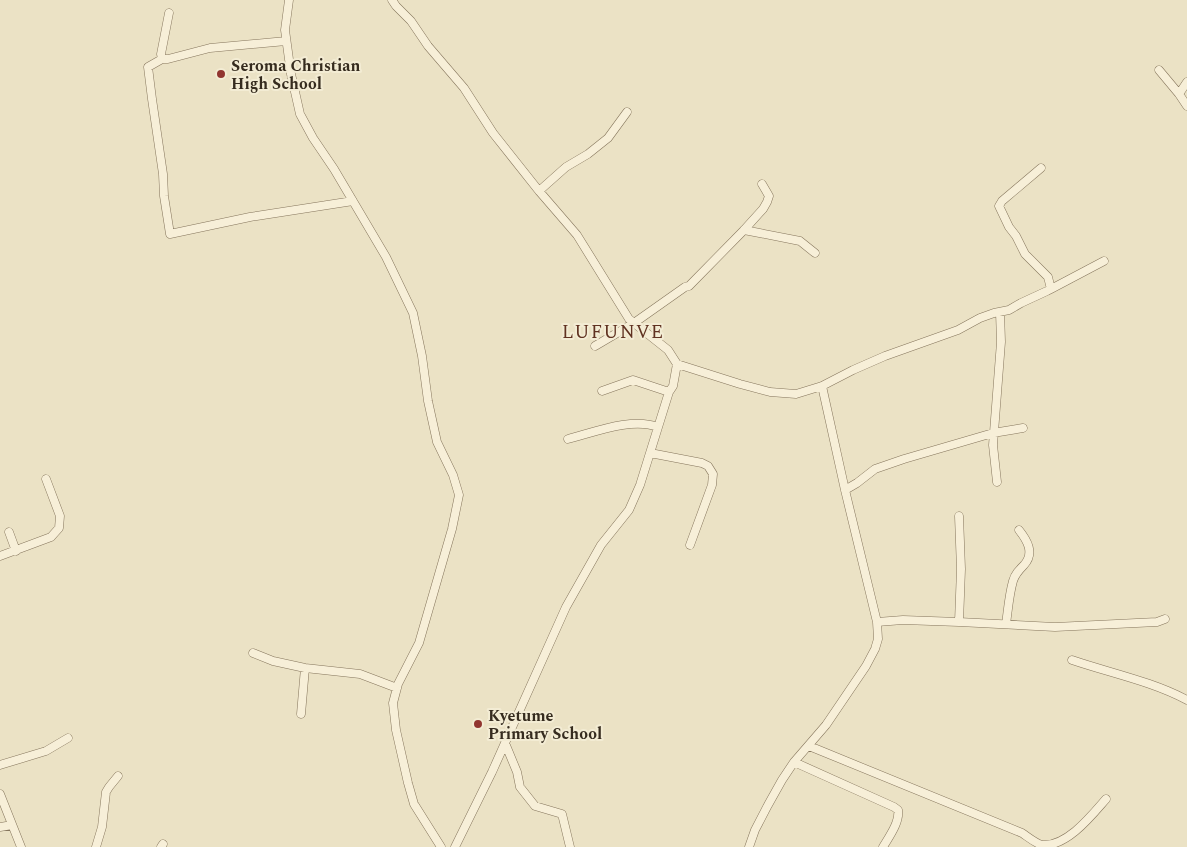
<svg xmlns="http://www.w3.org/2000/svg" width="1187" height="847" viewBox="0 0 1187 847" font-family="Spectral,serif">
<rect width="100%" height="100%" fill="#ebe2c5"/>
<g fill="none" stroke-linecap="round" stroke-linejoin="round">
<defs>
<path id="minor" d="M289 0 285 30 291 74 300 114 313 138 334 169 386 257 413 313 422 356 428 401 437 442 453 475 459 495 452 529 419 643 398 684 393 703 396 730 408 783 414 804 441 847
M392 0 396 6 411 21 428 46 464 88 493 133 539 191 577 235 629 319 668 350 677 364 673 386 669 392 640 485 629 510 601 545 566 607 492 772 455 847
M286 41 210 48 168 59H162L148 67 152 99 163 174 164 196 170 234 250 217 353 201
M162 59 161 54 169 13
M1159 70 1179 94 1187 106
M1179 94 1187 82
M539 191 566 167 588 154 608 138 627 112
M744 230 800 241 815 253
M1051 289 1104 261
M595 346 634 323 685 287 689 286 744 230 763 209 767 202 769 196 762 184
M677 364 740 384 770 392 796 394 822 386 853 370 885 356 958 330 980 318 994 313 1009 310 1021 303 1047 291 1051 289 1048 277 1025 254 1016 236 1009 227 999 206 1002 201 1041 168
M602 391 633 380 669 392
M568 439C595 432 632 417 658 427
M650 453 702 463 708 466 713 474 712 485 690 545
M997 482 993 445 1001 342 1000 312
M845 490 857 483 875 469 904 459 993 433 1023 428
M959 516 961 569 959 622
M9 532 16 551
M0 556 51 537 59 528 60 516 46 479
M877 622 903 620 959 622 1055 627 1157 622 1165 619
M1006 624C1008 610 1009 595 1013 581 1015 574 1019 570 1024 565 1035 553 1027 540 1019 530
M253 653 273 661 305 668 360 674 397 688
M1072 660C1110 673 1151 681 1187 700
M301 714 305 668
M505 743 517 772 520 787 535 806 562 814 570 847
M809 746 1022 833C1028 837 1035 843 1042 845 1067 847 1092 815 1106 799
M794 762 894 807 898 810C900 822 889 837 883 847
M0 765 46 751 68 738
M0 794 21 847
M0 827 12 825
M96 847 102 827 106 792 109 787 118 776
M161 847 163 844
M749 847 755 830 768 805 782 780 794 762 826 725 866 666 875 649 878 639 877 622 845 490 822 386"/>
</defs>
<!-- minor casing -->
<use href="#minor" stroke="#85755c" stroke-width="9"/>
<!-- minor -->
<use href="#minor" stroke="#f7efd8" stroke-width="8"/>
</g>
<!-- markers -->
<g fill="#913530" stroke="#f3ecd4" stroke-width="2">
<circle cx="221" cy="74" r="5"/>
<circle cx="478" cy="724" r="5"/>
</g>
<g text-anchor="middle" stroke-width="4" stroke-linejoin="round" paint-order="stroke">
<!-- poi labels -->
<g font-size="16" font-weight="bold" fill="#362c1f" stroke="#f3ecd4" text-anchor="start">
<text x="231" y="71">Seroma Christian<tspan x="231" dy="18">High School</tspan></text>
<text x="488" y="721">Kyetume<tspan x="488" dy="18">Primary School</tspan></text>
</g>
<!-- quarter labels -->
<g font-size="19" letter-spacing="1" fill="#603221" stroke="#f3ecd4">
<text x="613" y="338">LUFUNVE</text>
</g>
</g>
</svg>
